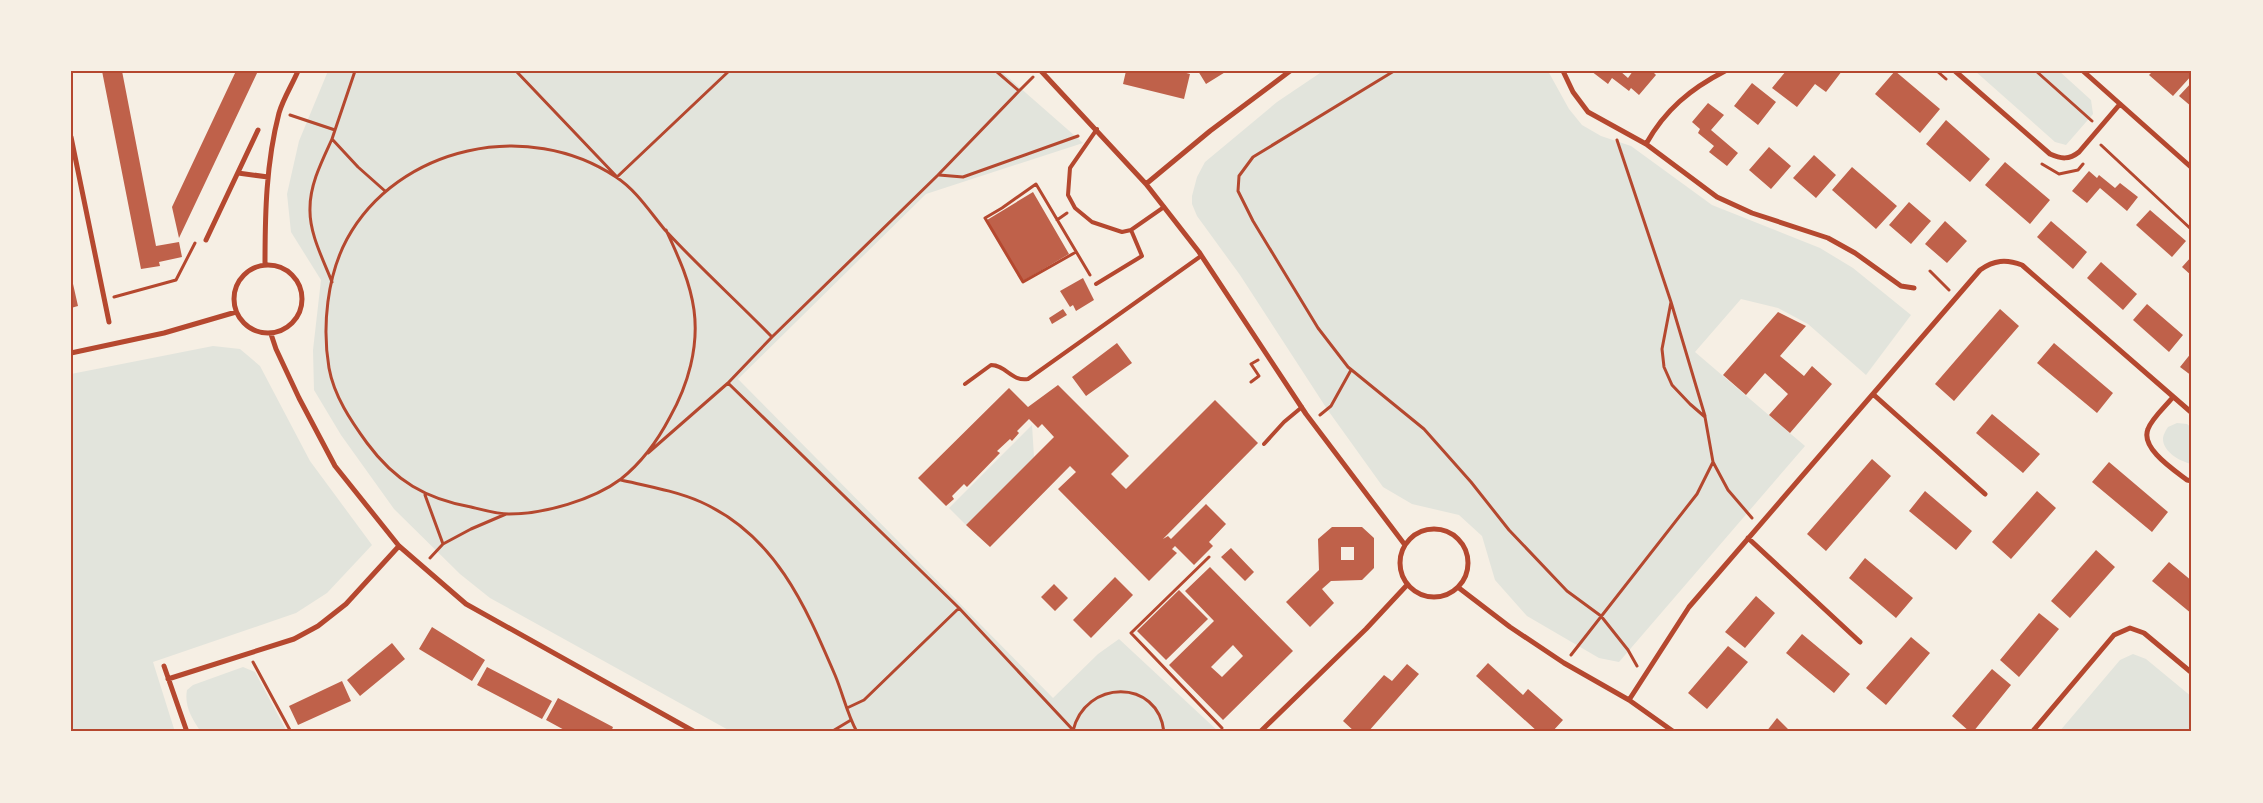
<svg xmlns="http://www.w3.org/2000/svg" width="2263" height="803" viewBox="0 0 2263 803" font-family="'Source Sans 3',sans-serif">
<rect width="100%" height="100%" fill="#f6efe4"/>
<!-- green -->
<path fill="#e2e4dc" d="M328 71H1001L1083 143 926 194 738 379 1053 698 1098 654 1119 639 1219 732H732L490 598 460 574 394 509 341 435 314 390 313 350 321 280 291 232 287 194 299 141Z
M1323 71H1548L1569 109 1582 125 1601 136 1631 146 1712 205 1820 248 1853 268 1911 315 1866 375 1808 324 1778 308 1741 299 1695 352 1805 446 1619 662 1599 658 1527 616 1495 580 1482 536 1459 515 1412 504 1383 487 1327 409 1240 275 1197 216 1192 204V196L1197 177 1205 162 1277 102Z
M1975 71H2059L2091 100 2093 114 2066 145 2055 142Z
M213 346 240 349 260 366 310 461 372 545 327 593 296 613 153 662 175 732H71V374Z
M2177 423 2187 424 2192 428V464C2181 462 2163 452 2163 439 2163 435 2166 430 2168 427Z
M1032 425 1034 457 966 525 949 508Z
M2133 654 2146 659 2192 697V732H2059L2120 660Z
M243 667 255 672 287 732H201C192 719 184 706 187 690L193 685Z"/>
<!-- building -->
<path fill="#bf614a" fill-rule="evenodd" d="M102 71H122L156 246 179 242 182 257 159 262 160 266 141 269Z
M236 71H258L179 238 172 207Z
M1126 71H1179L1190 74 1184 99 1123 84Z
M1198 71H1227L1206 84Z
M1591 71H1620L1628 78 1633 71H1652L1656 75 1639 95 1631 88 1629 91 1612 78 1608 84Z
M1786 71 1801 73 1803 71H1842L1826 92 1815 84 1797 107 1772 88Z
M1895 71 1940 109 1920 133 1875 94Z
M2153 71H2192V75L2173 96 2149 75Z
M2192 82V107L2179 96Z
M1752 83 1776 102 1758 125 1734 106Z
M1708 103 1724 115 1711 130 1738 153 1727 166 1709 152 1714 146 1698 133 1700 129 1692 122Z
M1946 120 1990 159 1970 182 1926 144Z
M1769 147 1791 166 1771 189 1749 170Z
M1814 155 1836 175 1816 198 1793 178Z
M2005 162 2050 200 2030 224 1985 185Z
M1852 167 1897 206 1876 229 1832 190Z
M2089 171 2097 178 2099 175 2115 188 2120 183 2138 197 2127 211 2100 188 2087 203 2072 191Z
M1033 192 1069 254 1023 281 987 220Z
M1909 202 1931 221 1911 244 1889 225Z
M2150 210 2186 241 2172 257 2136 225Z
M1945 221 1967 241 1947 263 1925 244Z
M2051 221 2087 252 2073 269 2037 237Z
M2192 256V276L2182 267Z
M2101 262 2137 294 2123 310 2087 278Z
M71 275 78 306 71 308Z
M1083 278 1094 300 1076 311 1073 305 1070 307 1060 291Z
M2147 304 2183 335 2169 352 2133 320Z
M1063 309 1067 315 1052 324 1049 318Z
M2000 309 2019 326 1954 401 1935 384Z
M1778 312 1806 326 1780 356 1804 376 1812 366 1832 384 1790 433 1769 415 1788 394 1765 373 1746 395 1723 375Z
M1117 343 1132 363 1086 396 1072 377Z
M2054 343 2113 393 2097 413 2037 363Z
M2192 352V376L2180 367Z
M1058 385 1129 456 1111 474 1126 489 1215 400 1258 443 1163 539 1168 536 1171 539 1206 504 1226 524 1209 542 1213 546 1194 565 1175 546 1172 549 1177 553 1149 581 1058 489 1076 472 1070 466 990 547 966 525 1054 437 1042 424 1038 428 1029 419 1017 431 1019 433 1012 441 1010 439 997 451 1000 453 967 487 964 484 952 496 954 499 946 506 918 478 1009 388 1028 407Z
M1992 414 2040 454 2023 473 1976 433Z
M1872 459 1891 476 1826 551 1807 534Z
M2109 462 2168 512 2152 532 2092 482Z
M1925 491 1972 531 1956 550 1909 511Z
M2037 491 2056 508 2011 559 1992 542Z
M1332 527H1362L1374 538V568L1362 580 1331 581 1322 589 1334 603 1310 627 1286 602 1319 570 1318 539ZM1341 547H1354V560H1341Z
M1231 548 1254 572 1245 581 1221 557Z
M2096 550 2115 567 2070 618 2051 601Z
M1865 558 1913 598 1896 618 1849 578Z
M2169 562 2192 581V614L2152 581Z
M1210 567 1293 651 1223 720 1169 665 1214 621 1185 591ZM1233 645 1243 656 1222 677 1211 667Z
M1115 577 1133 595 1091 638 1073 620Z
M1054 584 1068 598 1055 611 1041 597Z
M1179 590 1208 619 1166 660 1137 631Z
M1756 596 1775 613 1745 648 1725 632Z
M2039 613 2059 629 2019 677 2000 660Z
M432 627 485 660 472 681 419 649Z
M1802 634 1850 674 1834 693 1786 653Z
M1911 637 1930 653 1886 705 1866 688Z
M392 643 405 659 360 696 347 680Z
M1728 646 1748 662 1707 709 1688 693Z
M1488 663 1523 695 1528 689 1563 720 1552 732H1538L1476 676Z
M1407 664 1419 674 1368 732H1355L1343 721 1384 675 1392 681Z
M487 667 552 701 542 719 477 685Z
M1992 669 2011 685 1973 732H1970L1952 716Z
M342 681 351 701 298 725 289 706Z
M558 698 613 727 611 732H568L546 720Z
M1777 718 1788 729 1792 732H1766Z
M410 729H425L441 730V732H410Z"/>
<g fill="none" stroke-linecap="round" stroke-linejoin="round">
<!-- path -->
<path stroke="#b5482f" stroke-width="3" d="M516 71 617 177 729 71
M1394 71 1253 157 1239 176 1238 191 1253 221 1318 328 1348 367 1424 429 1471 482 1509 530 1567 591 1601 616 1628 650 1637 666
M1937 71 1946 79
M2036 71 2092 121
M1019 91 1033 77
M290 115 335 130 332 139
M335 130 355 71
M2101 145 2192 230
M2042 164 2059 174 2078 170 2083 164
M939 175 963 177 1078 136
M1057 220 1067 213
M666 230C678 256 690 281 694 310 699 347 688 385 670 417 658 440 641 463 621 479 593 500 544 514 509 514 497 514 483 510 471 507 426 499 395 481 367 443 351 421 334 396 329 368 322 327 327 276 347 239 398 146 528 118 616 177 636 190 650 212 665 230 699 267 737 301 772 337L938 175 1019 91 996 71
M1076 252 1023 282 985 218 1002 208 1036 184 1090 275
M1930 271 1949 290
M332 282C323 259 309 233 310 208 310 184 322 161 332 139L358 167 385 191
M114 297 176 280 195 243
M1671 302 1705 416
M772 337 728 383 959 608 1073 730
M1251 382 1259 376 1251 364 1258 360
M1320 415 1331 406 1351 370
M648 453 728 383
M1713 462 1728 490 1752 518
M621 480C647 486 676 491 701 502 775 535 805 605 835 675 843 694 847 714 857 732
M425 495 443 544 471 529 506 514
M1209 557 1131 633 1222 728
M430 558 443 544
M1571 655 1697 494 1713 462 1705 417 1690 404 1672 385 1664 367 1662 349 1671 302 1617 140
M253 662 291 732
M847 708 864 700 959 608
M1073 731C1085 679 1158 678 1164 732
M831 732 851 720
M1211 732 1212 731"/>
<!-- service -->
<path stroke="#b5482f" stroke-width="4" d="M1097 129 1070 168 1068 195 1075 208 1092 222 1122 232 1131 230 1164 207
M1096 284 1142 256 1131 230
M965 384 991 365C1006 365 1012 382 1028 379L1201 256
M1264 444 1284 422 1302 407"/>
<!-- minor -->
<path stroke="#b5482f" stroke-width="5" d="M1041 71 1146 184 1199 252 1306 414 1405 545
M1563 71 1573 92 1588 112 1646 144 1717 197 1752 213 1828 238 1855 253 1901 286 1914 288
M1955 71 2050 154C2061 159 2069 160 2079 152L2120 104
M2083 71 2192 168
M71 137 109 322
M1646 144C1665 110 1690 89 1725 71
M238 173 268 177
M1146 184 1210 131 1290 71
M206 240 258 130
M234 299a34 34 0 1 1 68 0a34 34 0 1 1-68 0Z
M265 265C265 214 266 163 279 113 283 99 292 85 298 71
M271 334 276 349 299 398 335 466 399 546 466 604 695 732
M71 353 164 333 236 312
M1874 395 1985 494
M2173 397C2165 407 2152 418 2148 429 2140 448 2174 470 2187 480L2192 481
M1400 563a34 34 0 1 1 68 0a34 34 0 1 1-68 0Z
M1748 538 1860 642
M1459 588 1510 627 1564 663 1629 700 1674 732
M164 666 187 732
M168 679 294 639 318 626 346 604 399 546
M1629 700 1689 607 1980 270C1994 260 2006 259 2022 265L2192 413
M1260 732 1366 629 1407 585
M2032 732 2114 635 2130 628 2144 633 2192 673"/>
</g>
<!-- border -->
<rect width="2263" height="803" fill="none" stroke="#f6efe4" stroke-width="145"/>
<rect x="72" y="72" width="2118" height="658" fill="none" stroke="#b5482f" stroke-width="2"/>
</svg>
